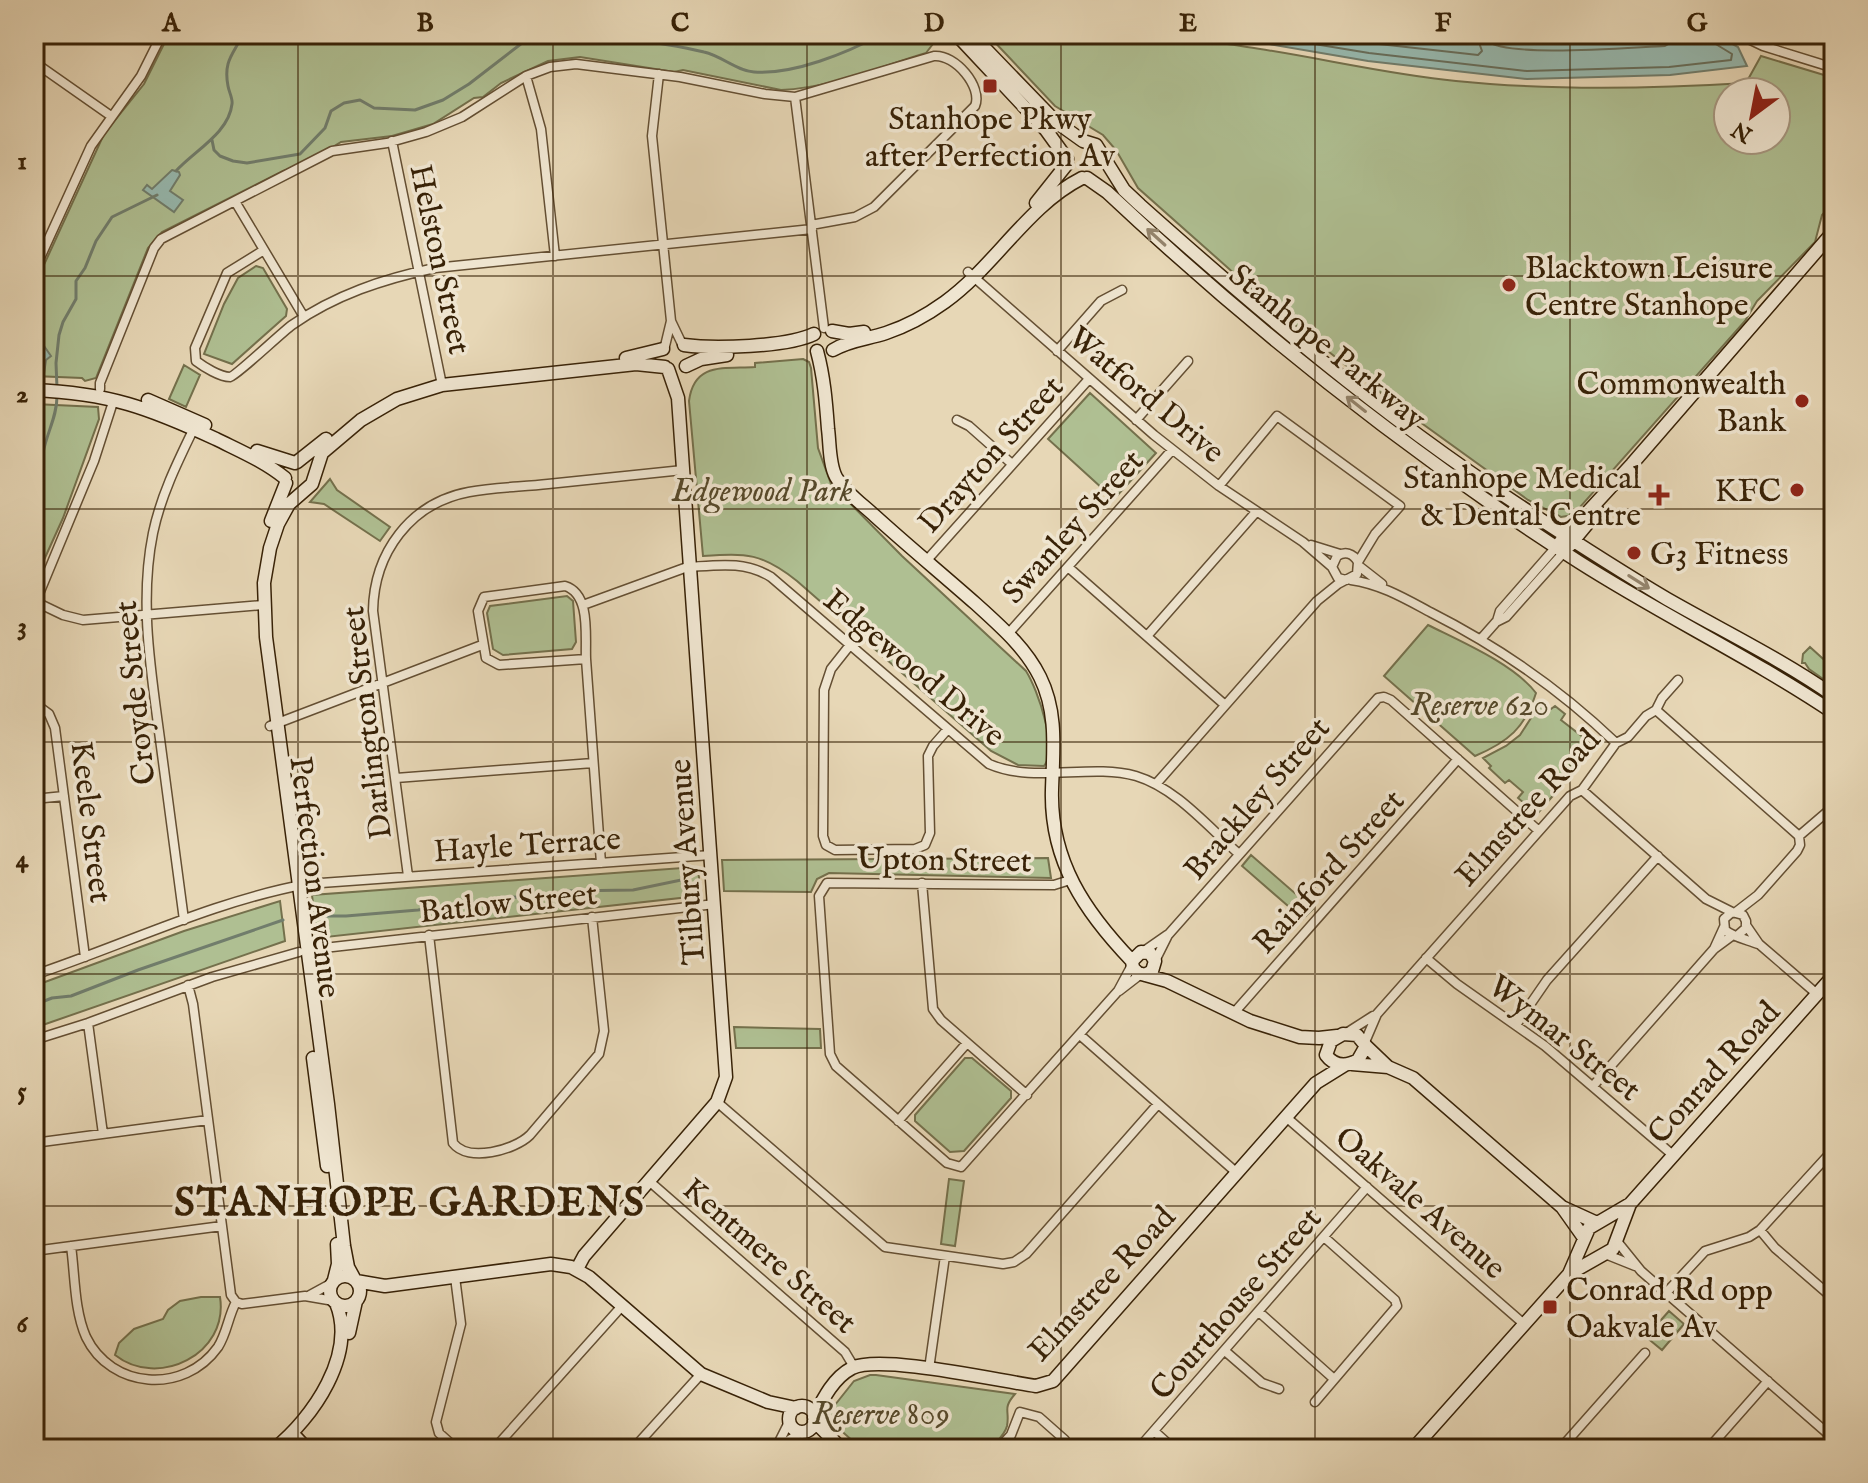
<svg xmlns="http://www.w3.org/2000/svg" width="1868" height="1483" viewBox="0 0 1868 1483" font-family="'IM FELL English',serif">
<rect width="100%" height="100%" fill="#e7d7b6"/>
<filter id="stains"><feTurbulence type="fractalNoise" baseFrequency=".0025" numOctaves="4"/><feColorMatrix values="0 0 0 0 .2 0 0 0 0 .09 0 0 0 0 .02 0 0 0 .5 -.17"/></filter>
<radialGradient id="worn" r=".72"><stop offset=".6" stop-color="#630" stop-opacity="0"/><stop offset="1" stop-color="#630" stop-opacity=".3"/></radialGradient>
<!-- green -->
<path fill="#afbf92" stroke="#74704c" stroke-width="2" fill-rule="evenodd" d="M169 34H936V40L926 53C879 67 830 88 781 90L683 70 674 72 580 57 548 61 501 83 483 97 474 98 433 124 392 136 341 142 305 164 283 171 162 232 148 248 96 378 85 381 82 378 34 376V292L37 280 104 134 144 84Z
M987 34C1074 34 1160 33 1247 47 1317 57 1385 74 1456 81 1553 91 1649 89 1746 83L1761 56 1834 78V202L1822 215 1815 242 1757 301 1745 321 1573 515 1561 517 1528 500 1395 404 1272 307 1138 188 1116 150 1103 135 1055 106ZM1776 92V140H1728V92Z
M256 266 263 268 287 309 286 316 232 364 204 354 224 304 238 278Z
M803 359 809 362 811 368 818 448 831 484 902 556 1026 671C1038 690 1058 749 1044 766L1018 765 991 751 797 581C762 553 747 553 703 556L689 401C694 362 724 369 755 367V363Z
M184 365 200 375 186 407 169 399Z
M1090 393 1156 453 1114 499 1048 439Z
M34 404 98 407 99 419 63 518 34 582Z
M330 479 337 490 390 527 380 541 324 504 310 502Z
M567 596 573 601 576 642 572 649 503 655 493 649 487 613 490 606Z
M1428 625C1460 641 1514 664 1536 693 1525 728 1508 742 1475 756L1384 676Z
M1810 647 1831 666 1834 665V672L1826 681 1809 669 1805 663H1802L1803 654Z
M1542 701 1551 709 1555 706 1565 714 1561 720 1588 741 1572 761 1578 767 1537 814 1518 798 1523 792 1509 780 1505 783 1489 768 1491 766 1483 758 1506 746 1520 735Z
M1251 855 1313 909 1303 919 1242 866Z
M1048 858 1051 878 829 873 817 879 811 892 724 891 722 860Z
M696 867 699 877 698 896 317 938 312 895Z
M280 901 285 941 34 1028V986L184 931Z
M734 1027 820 1029 821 1048H736Z
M965 1058H972L1011 1091V1098L964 1151 950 1152 915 1121V1115Z
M949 1179 964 1181 955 1246 941 1244Z
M201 1297H220C229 1354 158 1389 115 1355L119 1343 134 1329 163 1319 168 1310 180 1301Z
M1669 1311 1684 1324 1662 1350 1646 1337Z
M870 1375H876L1015 1394C1002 1409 1010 1410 1007 1426 1005 1435 996 1442 990 1449H862L830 1421 827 1415 854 1381Z"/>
<!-- water -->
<path fill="#97b9af" stroke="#717d6c" stroke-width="2" d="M1167 34H1467L1527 42 1718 36 1738 47 1747 66 1670 75 1527 79 1368 61 1263 43Z
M172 170 179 172 180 175 170 191 183 200 174 212 143 190 147 185 152 189Z
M34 346H44L51 356 46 360 40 401 34 410Z"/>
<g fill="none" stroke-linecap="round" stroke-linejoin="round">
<!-- shore -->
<path stroke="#686e5b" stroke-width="2" d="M1253 34 1369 53 1527 71 1669 67 1731 60 1732 54 1714 43 1711 34
M1317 34 1370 43 1478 55 1482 51 1476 34
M1487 34 1488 41C1506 58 1634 47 1665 46L1672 42 1674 34"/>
<!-- stream -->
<path stroke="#717d6c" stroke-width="3" d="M594 34C631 39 668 43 704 52 722 56 737 71 754 72 793 75 847 53 882 34
M212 140 214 150 220 156 233 161 247 163 300 154 325 128 331 111 344 103 360 100 374 108 415 110 443 100 469 84 526 40 557 34
M176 171C194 151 229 133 232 104 233 99 229 92 228 86 223 60 234 54 243 34
M57 388 56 363 59 335 63 322 76 299V281L85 268 96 241 112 217 157 195
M34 503C45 482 38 474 43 453 47 432 57 417 57 396
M314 916H346L418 910 513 897 538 898 565 891 633 890 686 879
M34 1005 52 998 71 996 138 970 283 920"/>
<defs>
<path id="street" d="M1738 34 1763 46 1834 68
M34 62 111 116
M1828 66 1834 52
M659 74 652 136 671 321 682 344
M526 76 541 129 555 256
M795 97 824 328
M392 141 442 385
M236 203 304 317
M264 250 227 273 195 348 196 361C204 367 220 377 230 377 236 376 281 333 292 325 335 295 383 279 435 268L812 229
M34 271 91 146 141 76 162 34
M968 272 1154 435 1219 486 1303 542 1332 567
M665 346 671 321
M1057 351 1101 301 1122 290
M100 389V383L154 248 161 239 332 151 387 143 426 132 462 117 526 76 550 67 576 64 680 77 765 94 795 97 934 56C955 54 983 87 975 106L874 207 855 217 811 225
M957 420 969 426 1012 464
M1136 420 1188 361
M1219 486 1277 416 1400 506 1375 534 1358 562
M1311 545 1340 554
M927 560 1089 379
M1359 566 1382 584
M690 567C719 565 745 561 771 577L989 764C1035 784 1089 763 1136 776 1176 788 1208 827 1239 854
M1068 567 1225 705
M1351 580C1380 584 1404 598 1430 612 1499 647 1560 689 1616 743
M565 586C591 594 585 636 586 659L499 665 486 658 478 611 484 597Z
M36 602 63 615 83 620 263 605
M583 605 690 566
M34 606 94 461 114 399
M1497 621 1500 611 1556 547
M1008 634 1172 450
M1147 636 1256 512
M1481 639 1496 622 1506 617 1564 552
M850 645 831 669 824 690 823 836 826 845 835 850 915 849 925 845 930 833 928 756 933 746 947 730
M586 659 601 863
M34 703 49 714 55 728 85 957
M1656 710 1799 836 1800 845 1797 851 1758 895 1736 912
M1656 710 1662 698 1678 680
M270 726 482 645
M396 778 593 763
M1156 784 1317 601 1338 584 1357 574 1358 562C1353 553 1345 551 1337 556L1332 567 1338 578 1346 580
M1582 790 1706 899 1732 912
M34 799 64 796
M1799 836 1834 806
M408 876 373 611C374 553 410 503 469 492 495 487 522 487 548 484 593 479 638 475 683 470
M1070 880 1054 885 827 883 819 896 830 1054 836 1066 947 1163 961 1167 1118 991 1132 965
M922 883 933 1009 941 1020 1027 1095
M184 920C176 860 168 799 160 739 151 671 139 602 153 533 161 495 178 461 195 426
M1746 925 1759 944 1817 994
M429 935 453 1143C468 1163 515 1150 530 1135L599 1054 604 1031 592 917
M1738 935 1746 928V921L1743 915 1732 912 1724 919 1725 930C1733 937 1748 940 1758 944
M1714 949 1724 927
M306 950 715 904
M1144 951 1167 935
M1426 958 1457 984 1545 1046 1674 1156
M1155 961 1168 935 1378 698 1384 697 1391 700 1539 831
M34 975C124 945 214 901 307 884L711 855
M188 985 193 1004 231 1295 236 1302
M1119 991 1141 974
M1233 1014 1458 759
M88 1023 103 1134
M1516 1025 1547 980 1658 856
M1348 1032 1373 1016
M1080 1035 1237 1173
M34 1040 88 1023 212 977 299 952
M1365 1042 1377 1014 1570 796 1582 790 1616 743 1628 737 1646 716 1656 710
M1593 1086 1714 949 1733 935
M717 1102 885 1247 1003 1264 1014 1262 1026 1254 1158 1104
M1286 1117 1524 1324
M898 1121 967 1043
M34 1143 208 1120
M649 1181 845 1352 854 1367
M1760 1230 1775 1248 1834 1299
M1616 1240 1641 1271 1834 1439
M71 1246C75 1274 74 1310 86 1337 111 1389 184 1395 218 1347 227 1333 228 1317 236 1302
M34 1251 222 1226
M1605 1254 1635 1266
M455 1277 461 1324 436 1422 439 1433 457 1449
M1666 1293 1705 1251 1749 1237 1760 1230 1834 1149
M310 1295 332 1283
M236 1302 242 1304 305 1296 334 1301
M1259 1312 1334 1379
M1225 1351 1262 1383 1279 1389
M929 1369 945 1256
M1315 1402 1397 1306 1395 1300 1324 1237
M1154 1431 1174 1449
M34 1442 42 1449
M776 1448 789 1422
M1074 1448 1076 1449
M494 1449 622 1306
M633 1449 701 1374
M776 1449 801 1432
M998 1449 1011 1435 1020 1412 1039 1417 1065 1440
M1138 1449 1367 1187
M1560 1449 1645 1353
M1708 1449 1768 1381"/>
<path id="secondary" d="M956 34 1046 130 1067 159
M971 34 1055 121 1083 141 1096 145 1124 190 1140 205C1259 311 1380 414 1514 502 1564 535 1615 568 1667 599 1723 631 1781 659 1834 696
M1087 178 1107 192C1253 329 1410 454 1579 562 1662 615 1752 658 1834 713
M1036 203 1067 164
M832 331 849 334 864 332
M684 345C714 349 787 347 814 334
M833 350C849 340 868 339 886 333 907 326 927 315 945 302 995 266 1027 206 1082 178
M817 351C824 377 826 402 828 429 830 444 829 464 836 477 845 492 862 504 875 516 908 546 942 574 976 604 1000 626 1025 647 1040 677 1058 713 1053 751 1052 790 1050 861 1085 912 1132 961
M626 358 663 349
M686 366 701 359 727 355
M34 390C109 393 149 408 216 439 240 451 264 461 285 478
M148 400 205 425
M257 451 295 463
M297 462 326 439
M271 521 286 483
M1561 541 1632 464 1834 231
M1569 546 1598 511
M1145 975 1152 971 1155 961 1150 953 1141 952 1132 961 1133 968 1138 973 1167 981 1250 1021 1300 1037 1319 1038 1337 1036
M1343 1034 1357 1035 1366 1046 1358 1060C1346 1067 1334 1066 1326 1055L1331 1041Z
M1366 1046 1388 1067
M313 1058 327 1166
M1352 1064 1388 1067 1413 1078 1562 1207 1584 1238
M1562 1207 1597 1223
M577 1269 584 1256 717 1102 726 1077 678 398 668 369
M1569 1274 1613 1249 1630 1204 1834 975
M330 1291a15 15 0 1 1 30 0a15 15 0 1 1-30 0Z
M334 1280 338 1264 337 1244
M355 1280 348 1267 344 1246 328 1104 266 637 264 583 270 548 278 524 289 504 312 484 322 453 361 420 397 399 442 385 636 364 665 367
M356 1281 385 1286 551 1264 571 1267 589 1277 701 1374 768 1402 796 1408
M349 1333 356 1301
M789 1419a13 13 0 1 1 26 0a13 13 0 1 1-26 0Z
M814 1417C823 1399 833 1378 852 1368 881 1354 999 1381 1036 1386L1053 1381 1316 1083 1345 1065
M814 1421 842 1449
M292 1433 307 1449
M274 1449C313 1418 357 1354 336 1303
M1413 1449 1569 1274 1589 1228 1630 1204"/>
</defs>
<!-- street casing -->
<use href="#street" stroke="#644f33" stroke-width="11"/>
<!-- secondary casing -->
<use href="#secondary" stroke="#382207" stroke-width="15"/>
<!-- street -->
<use href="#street" stroke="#efe5d0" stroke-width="8"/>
<!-- secondary -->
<use href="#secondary" stroke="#efe5d0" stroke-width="12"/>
</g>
<!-- one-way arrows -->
<defs><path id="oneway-shaft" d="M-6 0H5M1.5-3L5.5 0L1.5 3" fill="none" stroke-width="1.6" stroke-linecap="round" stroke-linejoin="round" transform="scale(2)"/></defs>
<g stroke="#94846c">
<use href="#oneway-shaft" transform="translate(1156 237) rotate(-138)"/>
<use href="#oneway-shaft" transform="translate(1356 404) rotate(-142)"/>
<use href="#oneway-shaft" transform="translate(1639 582) rotate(32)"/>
</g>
<!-- grid -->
<path fill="none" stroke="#382207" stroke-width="2" stroke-opacity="0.55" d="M298 34V1449M553 34V1449M807 34V1449M1061 34V1449M1315 34V1449M1570 34V1449M34 276H1834M34 509H1834M34 742H1834M34 974H1834M34 1206H1834"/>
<!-- markers -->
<g fill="#8f2418" stroke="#efe5d0" stroke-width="3">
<rect x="982" y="78" width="16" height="16" rx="4"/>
<circle cx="1509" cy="285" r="8"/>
<circle cx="1802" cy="401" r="8"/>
<circle cx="1797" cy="490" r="8"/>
<path d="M1655 483h8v8h8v8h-8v8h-8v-8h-8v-8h8z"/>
<circle cx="1634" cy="553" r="8"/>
<rect x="1542" y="1299" width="16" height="16" rx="4"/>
</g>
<g text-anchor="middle" stroke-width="7" stroke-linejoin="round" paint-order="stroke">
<!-- poi labels -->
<g font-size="32" fill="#382207" stroke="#efe5d0" text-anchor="start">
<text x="990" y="129" text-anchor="middle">Stanhope Pkwy<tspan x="990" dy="37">after Perfection Av</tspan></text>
<text x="1525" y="278">Blacktown Leisure<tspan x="1525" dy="37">Centre Stanhope</tspan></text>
<text x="1786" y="394" text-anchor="end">Commonwealth<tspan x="1786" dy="37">Bank</tspan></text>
<text x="1641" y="488" text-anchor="end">Stanhope Medical<tspan x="1641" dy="37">&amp; Dental Centre</tspan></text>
<text x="1781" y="501" text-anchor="end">KFC</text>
<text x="1650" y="564">G3 Fitness</text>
<text x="1566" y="1300">Conrad Rd opp<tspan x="1566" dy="37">Oakvale Av</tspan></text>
</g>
<!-- street labels -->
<g font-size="32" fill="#382207" stroke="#efe5d0">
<text transform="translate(441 259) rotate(78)" y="11">Helston Street</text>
<text transform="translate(1328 346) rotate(39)" y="11">Stanhope Parkway</text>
<text transform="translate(1147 394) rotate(40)" y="11">Watford Drive</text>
<text transform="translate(990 454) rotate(-48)" y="11">Drayton Street</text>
<text transform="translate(1072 526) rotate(-48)" y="11">Swanley Street</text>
<text transform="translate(915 667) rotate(40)" y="11">Edgewood Drive</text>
<text transform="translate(134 693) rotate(-96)" y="11">Croyde Street</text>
<text transform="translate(366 723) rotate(-97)" y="11">Darlington Street</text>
<text transform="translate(1256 798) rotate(-49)" y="11">Brackley Street</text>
<text transform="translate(1527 807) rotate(-48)" y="11">Elmstree Road</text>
<text transform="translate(92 822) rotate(83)" y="11">Keele Street</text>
<text transform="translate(527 844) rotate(-4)" y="11">Hayle Terrace</text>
<text transform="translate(944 859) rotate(1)" y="11">Upton Street</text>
<text transform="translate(686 862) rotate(-94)" y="11">Tilbury Avenue</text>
<text transform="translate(1328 871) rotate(-48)" y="11">Rainford Street</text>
<text transform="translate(316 877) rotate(83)" y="11">Perfection Avenue</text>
<text transform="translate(508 902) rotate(-6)" y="11">Batlow Street</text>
<text transform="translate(1565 1037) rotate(38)" y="11">Wymar Street</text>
<text transform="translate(1713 1072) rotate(-48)" y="11">Conrad Road</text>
<text transform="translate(1421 1202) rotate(41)" y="11">Oakvale Avenue</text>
<text transform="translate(770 1255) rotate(41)" y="11">Kentmere Street</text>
<text transform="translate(1101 1283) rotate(-47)" y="11">Elmstree Road</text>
<text transform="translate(1235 1303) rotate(-49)" y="11">Courthouse Street</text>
</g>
<!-- park labels -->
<g font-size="32" font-style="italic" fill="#56492a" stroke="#efe5d0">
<text x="762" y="501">Edgewood Park</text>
<text x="1480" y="715">Reserve 620</text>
<text x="881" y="1424">Reserve 809</text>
</g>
<!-- district labels -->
<g font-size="40" font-weight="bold" letter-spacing="2" fill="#382207" stroke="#efe5d0">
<text x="410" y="1215">STANHOPE GARDENS</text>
</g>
</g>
<!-- margin -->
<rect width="1868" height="1483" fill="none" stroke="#e7d7b6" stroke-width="88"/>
<!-- north arrow -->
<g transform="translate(1752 116) rotate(212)"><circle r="38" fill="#efe5d0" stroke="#a69780" stroke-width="2"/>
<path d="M0-6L14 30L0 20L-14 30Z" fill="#8f2418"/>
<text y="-12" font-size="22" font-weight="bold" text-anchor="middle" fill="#382207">N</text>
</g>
<rect x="44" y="44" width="1780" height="1395" fill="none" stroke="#382207" stroke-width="3"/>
<g font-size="26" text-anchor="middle" font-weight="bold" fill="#382207">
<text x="171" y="31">A</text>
<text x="425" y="31">B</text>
<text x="680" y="31">C</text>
<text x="934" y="31">D</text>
<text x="1188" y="31">E</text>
<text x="1443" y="31">F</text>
<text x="1697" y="31">G</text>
<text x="22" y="169">1</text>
<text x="22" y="402">2</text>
<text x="22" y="634">3</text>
<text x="22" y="867">4</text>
<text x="22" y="1099">5</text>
<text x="22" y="1332">6</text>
</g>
<rect width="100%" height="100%" filter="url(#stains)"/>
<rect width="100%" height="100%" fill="url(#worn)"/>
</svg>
